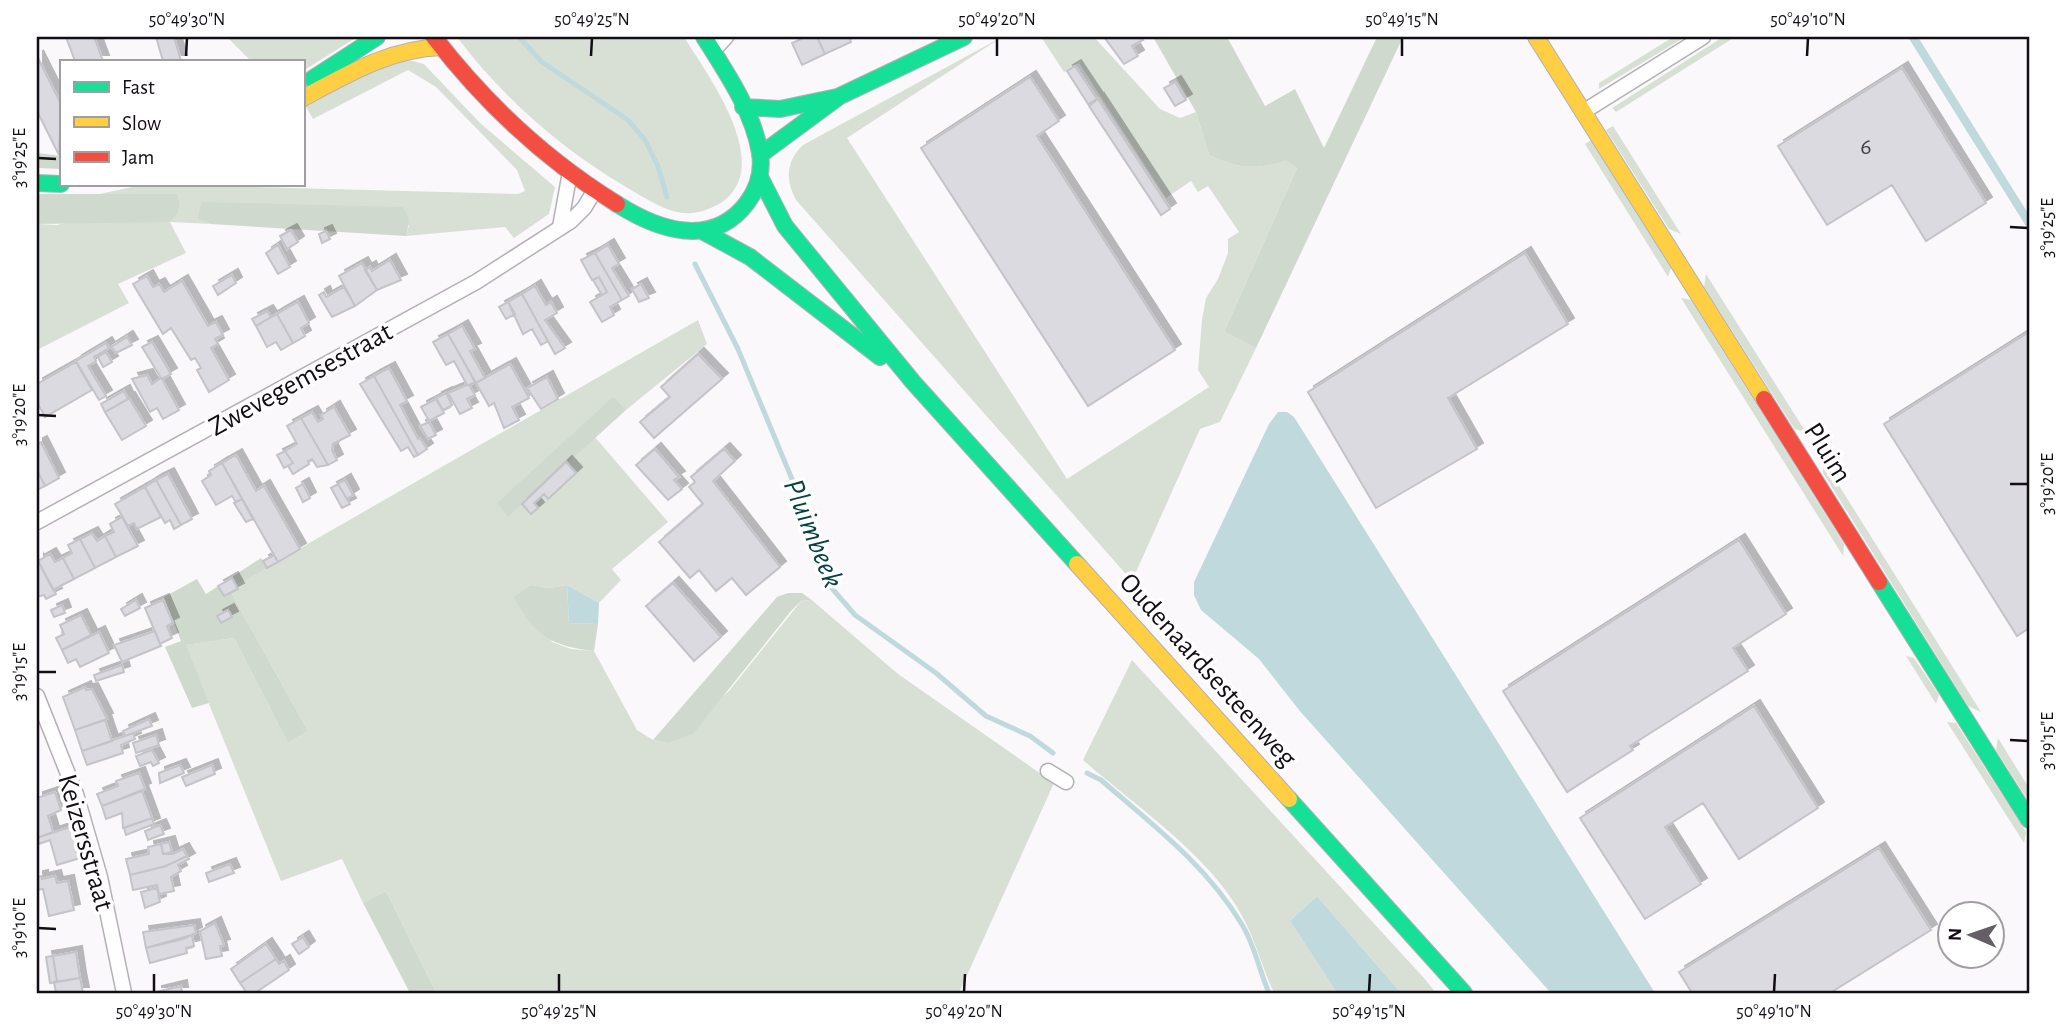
<svg xmlns="http://www.w3.org/2000/svg" width="2066" height="1030" viewBox="0 0 2066 1030" font-family="'Alegreya Sans',sans-serif">
<defs>
<filter id="shadow"><feDropShadow dx="6" dy="-6" stdDeviation="0" flood-color="#0004"/></filter>
</defs>
<rect width="100%" height="100%" fill="#faf8fb"/>
<!-- green -->
<path fill="#d8e0d6" d="M227 37H357L303 71V61H251Z
M457 37H684C709 77 777 168 719 204 704 212 690 216 673 211 657 206 641 196 626 187 560 148 503 98 457 37Z
M1002 37 847 138 1067 479 1209 387 1198 370 1202 320 1206 298 1218 279 1228 253V239L1239 232 1208 186 1198 192 1191 181 1166 198 1079 63 1064 72 1041 37H1094L1160 109 1180 118 1196 112 1209 155C1240 169 1253 170 1286 161L1297 168 1224 332 1256 348 1220 422 1200 429 1132 581 796 200C785 180 786 161 803 145Z
M1673 37H1685L1599 89V83Z
M1723 37H1735L1616 112 1612 108Z
M397 57 424 64 480 123 555 187 549 214 514 238 505 227 406 236 409 225 198 218 211 224 170 222 186 253 118 284 129 303 37 350V224L57 225 177 194 90 196 147 184 518 194 525 191 517 170 436 87 408 70 313 119 305 105Z
M1613 126 1681 234 1669 229 1606 130Z
M1591 140 1671 268 1668 277 1585 144Z
M1706 274 1807 434 1794 428 1704 287Z
M1681 298 1691 300 1844 544 1843 556Z
M698 320 707 344 626 410 614 396 508 516 594 436 668 522 612 569 621 580 599 603 567 585 550 588 531 585 552 642 571 649 594 651 637 730 653 740 668 743 729 691 802 600 813 601 898 674 1054 783 959 993H430L435 990 386 891 363 903 342 859 281 881 185 645 234 638 288 743 308 731 229 589Z
M1823 460 1981 712 1968 706 1823 473Z
M1906 656 1914 658 1939 695 1936 704Z
M1132 660 1424 978 1436 993H1401L1317 896 1290 921 1337 993H1274C1262 967 1255 939 1241 914 1208 854 1134 805 1083 760Z
M1947 722 1956 723 2026 832 2024 843Z
M1998 738 2029 788V802L1996 750Z"/>
<!-- forest -->
<path fill="#d0d9cd" d="M1153 37H1227L1265 106 1295 89 1324 148 1377 37H1403L1256 348 1224 332 1297 168 1286 161C1253 170 1240 169 1209 155L1196 112Z
M37 153 61 156V169L37 168Z
M37 194H177C181 208 180 213 169 222L37 224Z
M201 202 402 207C411 217 409 224 406 236L211 224 198 219Z
M614 396 626 410 508 517 497 503Z
M261 558 267 568 229 589 308 731 288 743 234 638 186 645 209 703 192 708 165 647 181 641 164 597 197 579 206 594Z
M531 585 550 588 567 585 569 623 598 624 594 651C551 646 534 636 514 597Z
M788 593H802L813 601 802 600 791 611 693 734 668 743 653 740 777 597Z
M386 891 435 990 430 993H410L363 903Z"/>
<!-- water -->
<path fill="#bfd9dd" d="M1908 37H1918L2029 215V231Z
M1278 412H1287L1294 417 1655 993H1551L1299 710 1259 659 1201 610 1194 595V582L1269 424Z
M567 585 599 603 598 624 569 623Z
M1317 896 1401 993H1337L1290 921Z"/>
<g fill="none" stroke-linecap="round" stroke-linejoin="round">
<!-- stream -->
<path stroke="#bfd9dd" stroke-width="5" d="M519 37 542 62 628 120 645 140 658 166 667 197
M695 264 738 349 811 525 822 570 830 586 855 615 936 673 986 716 1030 736 1053 753
M1087 773 1101 780C1152 824 1206 865 1241 923 1255 945 1259 970 1269 993"/>
</g>
<!-- building -->
<path fill="#dbdae1" stroke="#c4c3c9" stroke-width="2" filter="url(#shadow)" d="M66 37H94L103 61H75Z
M156 37H174L181 61H163Z
M806 37H817L825 54 802 65 792 43Z
M817 37H849L851 42 825 54Z
M1104 37H1140L1143 40 1132 46 1138 56 1124 64Z
M37 56 61 104 59 155 37 111Z
M1075 66 1097 99 1088 104 1067 71Z
M1902 68 1986 203 1926 241 1892 185 1827 225 1778 146Z
M1030 77 1059 121 1037 136 1175 350 1088 406 921 148Z
M1175 82 1186 100 1175 106 1164 88Z
M1098 99 1170 209 1161 215 1089 106Z
M291 230 298 242 287 249 280 236Z
M326 231 330 239 322 243 319 234Z
M278 245 290 267 278 274 266 253Z
M608 245 619 264 612 268 629 296 622 300 595 253Z
M595 253 622 300 610 307 614 315 602 322 590 302 607 292 599 277 592 280 581 260Z
M1525 253 1568 324 1448 398 1477 449 1376 508 1308 392Z
M390 260 401 280 377 290 365 270 370 267 372 271Z
M362 263 377 290 355 306 339 276Z
M232 275 236 283 218 295 213 286Z
M147 276 153 287 159 284 164 292 182 281 208 326 216 322 223 335 215 339 218 344 211 348 229 380 209 392 197 370 201 368 195 358 191 360 171 328 163 334 133 284Z
M599 277 607 292 602 295 593 280Z
M641 284 649 298 639 302 632 289Z
M535 286 546 305 551 302 557 313 545 320 565 348 555 354 522 294Z
M344 287 355 306 332 317 319 295 324 292 326 297Z
M522 294 548 341 541 345 532 329 523 334 508 302Z
M298 302 309 323 301 328 305 336 293 343 277 314Z
M508 302 515 314 506 319 499 307Z
M267 311 271 317 256 326 252 319Z
M277 314 293 343 281 350 276 342 267 347 256 326Z
M462 326 475 349 470 351 485 378 476 383 448 334Z
M2029 332V628L2017 636 1884 424Z
M448 334 475 382 469 385 475 395 467 399 472 408 460 414 448 393 467 385 454 361 446 365 433 342Z
M127 337 132 345 116 353 111 347Z
M152 342 171 374 162 379 179 410 163 419 157 408 150 412 132 379 147 375 152 384 161 378 142 347Z
M106 343 109 348 94 357 96 361 88 366 106 396 99 400 76 361Z
M106 352 112 362 103 367 98 357Z
M698 354 722 379 654 438 640 422 670 397 661 387Z
M76 362 92 390 45 417 37 402V384Z
M510 364 529 398 512 407 519 420 504 428 494 403 489 406 476 383Z
M389 368 407 401 400 405 418 439 420 438 427 449 418 455 374 376Z
M374 376 418 455 414 457 408 447 401 451 360 384Z
M547 377 558 399 541 409 527 388Z
M124 391 128 399 105 412 101 404Z
M446 393 452 405 443 410 436 398Z
M129 398 146 426 122 440 105 412Z
M436 399 444 413 429 421 421 407Z
M334 407 350 435 333 444 332 450 337 460 328 465 301 418 312 412 318 422 323 419 321 415Z
M301 418 328 465 317 467 312 459 308 461 309 464 293 474 288 466 293 463 285 451 297 444 287 426Z
M429 422 436 435 428 439 420 426Z
M41 442 59 478 45 486 37 470V444Z
M655 449 679 477 674 480 682 489 668 500 636 465Z
M724 449 735 461 713 481 780 567 746 595 732 578 716 591 699 570 690 578 659 542 703 504 689 487 695 482 691 477Z
M285 451 293 463 284 468 277 455Z
M236 455 256 491 264 486 300 549 278 562 222 463Z
M566 462 576 473 548 499 544 494 534 503 538 508 531 514 522 504Z
M222 463 242 499 236 502 232 496 216 505 202 481 211 475 209 471Z
M37 470 45 486 37 490Z
M168 474 192 519 181 525 156 480Z
M156 480 181 525 174 529 170 520 165 523 145 487Z
M345 480 353 495 347 499 338 484Z
M303 484 310 498 303 502 296 488Z
M338 484 350 504 342 508 331 488Z
M145 487 161 517 137 529 134 523 128 526 115 504Z
M242 499 253 519 246 522 234 503Z
M122 517 138 546 116 557 105 536 114 532 110 524Z
M92 533 97 541 105 536 116 557 95 568 80 539Z
M80 539 95 568 74 579 63 558 72 553 68 545Z
M1739 540 1786 614 1733 648 1748 671 1630 746 1633 750 1567 792 1503 691Z
M50 554 55 562 63 558 74 579 53 590 38 561Z
M274 555 278 562 267 568 263 561Z
M38 561 56 594 46 599 44 595 37 597Z
M232 578 238 589 224 596 218 586Z
M673 583 721 637 694 661 646 606Z
M136 600 140 608 125 616 121 609Z
M163 600 173 623 167 626 172 638 160 644 145 608Z
M62 605 65 613 54 617 51 610Z
M228 610 232 617 221 623 217 616Z
M81 615 91 635 62 650 56 638 64 634 60 625Z
M155 631 161 646 122 662 114 645Z
M99 632 109 653 80 667 76 659 68 663 62 650Z
M122 665 124 672 96 681 94 675Z
M85 687 86 690 92 689 107 719 75 730 63 697Z
M1754 706 1818 808 1739 859 1703 803 1665 827 1701 884 1645 919 1580 818Z
M149 719 152 726 125 736 123 731Z
M105 720 112 741 82 751 75 730Z
M133 733 135 739 121 745 123 753 87 765 82 751Z
M156 735 159 745 136 753 133 743Z
M152 750 159 763 153 766 151 762 140 766 136 756Z
M180 765 184 773 160 783 159 773Z
M212 765 215 774 186 786 182 777Z
M139 773 145 789 102 806 97 794 118 786 116 781Z
M142 791 152 818 123 828 122 813 106 819 102 806Z
M55 792 61 810 48 816 53 832 37 838V798Z
M152 818 154 824 126 835 124 828Z
M160 825 164 834 148 840 145 831Z
M70 827 80 858 57 865 50 840 39 844 37 838Z
M169 842 172 852 163 854 161 844Z
M161 844 163 854H173L183 849 187 856 166 866 130 875 126 859 149 854 148 847Z
M1879 848 1931 930 1830 993H1692L1679 972Z
M187 856 189 859 178 865 181 871 171 877 174 891 159 894 157 885 133 890 130 875 166 866Z
M230 864 234 873 209 882 206 873Z
M42 876V879L55 876 57 883 68 881 74 910 49 916 43 889 37 890V877Z
M157 888 160 902 145 908 141 892Z
M215 923 224 945 220 946 222 956 206 959 200 931Z
M194 925 196 933 183 939 146 948 143 932Z
M192 935 194 946 186 948 187 953 150 963 146 948Z
M303 937 309 947 299 954 292 944Z
M266 944 276 959 240 983 231 969Z
M76 952 80 978 57 982 53 956Z
M53 956 57 982 50 983 46 957Z
M276 959 279 964 284 961 289 970 255 993H247L240 983Z
M80 978 83 993H56L54 982Z
M181 986 182 993H156V992Z"/>
<g fill="none" stroke-linecap="round" stroke-linejoin="round">
<defs>
<path id="street" d="M713 51 726 37
M1583 112 1703 37
M560 227 570 172
M37 522 476 282 571 221 584 208 595 190
M37 696 76 794 100 877 124 993
M1048 771 1066 782"/>
<path id="fast" d="M312 79 377 37
M743 107 780 109 837 97
M760 155 840 96 964 37
M760 177 785 226 913 382 1077 564
M37 183 61 184
M617 204C658 230 712 249 747 203 758 188 763 172 760 153 753 111 726 72 704 37
M704 232 750 257 880 357
M1879 582 2029 820
M1289 799 1464 993"/>
<path id="slow" d="M1536 37 1764 399
M303 98C348 74 389 49 441 47
M1077 564 1289 799"/>
<path id="jam" d="M434 37C485 103 546 160 617 204
M1764 399 1879 582"/>
</defs>
<!-- street casing -->
<use href="#street" stroke="#b4b0b5" stroke-width="17"/>
<!-- fast casing -->
<use href="#fast" stroke="#b4b0b5" stroke-width="18"/>
<!-- slow casing -->
<use href="#slow" stroke="#b4b0b5" stroke-width="18"/>
<!-- jam casing -->
<use href="#jam" stroke="#b4b0b5" stroke-width="18"/>
<!-- street -->
<use href="#street" stroke="#fefefe" stroke-width="14"/>
<!-- fast -->
<use href="#fast" stroke="#16e098" stroke-width="16"/>
<!-- slow -->
<use href="#slow" stroke="#ffcf43" stroke-width="16"/>
<!-- jam -->
<use href="#jam" stroke="#f24e42" stroke-width="16"/>
</g>
<!-- ticks -->
<path fill="none" stroke="#130d15" stroke-width="2.5" d="M186 56 187 38M591 56 592 38M997 56V38M1402 56V38M1807 56 1808 38M38 158 56 159M2010 227 2028 228M38 415 56 416M2010 484H2028M38 672H56M2010 740 2028 741M38 928 56 929M154 992V974M559 992V974M964 992 965 974M1369 992 1370 974M1774 992 1775 974"/>
<g text-anchor="middle" stroke-width="7" stroke-linejoin="round" paint-order="stroke">
<!-- number labels -->
<g font-size="24" fill="#454048">
<text x="1866" y="154">6</text>
</g>
<!-- street labels -->
<g font-size="28" fill="#130d15" stroke="#fff">
<text transform="translate(300 378) rotate(-29)" y="10">Zwevegemsestraat</text>
<text transform="translate(1829 452) rotate(58)" y="10">Pluim</text>
<text transform="translate(1209 669) rotate(48)" y="10">Oudenaardsesteenweg</text>
<text transform="translate(87 842) rotate(74)" y="10">Keizersstraat</text>
</g>
<!-- water labels -->
<g font-size="30" font-style="italic" fill="#054247" stroke="#fff">
<text transform="translate(814 533) rotate(68)" y="10">Pluimbeek</text>
</g>
</g>
<!-- border -->
<rect width="2066" height="1030" fill="none" stroke="#ffffff" stroke-width="77"/>
<!-- legend -->
<rect x="60" y="60" width="245" height="126" fill="#ffffff" stroke="#a19ea1" stroke-width="2"/>
<rect x="74" y="82" width="35" height="10" fill="#16e098" stroke="#a19ea1" stroke-width="2"/>
<text x="122" y="94" font-size="21" fill="#130d15">Fast</text>
<rect x="74" y="117" width="35" height="10" fill="#ffcf43" stroke="#a19ea1" stroke-width="2"/>
<text x="122" y="130" font-size="21" fill="#130d15">Slow</text>
<rect x="74" y="152" width="35" height="10" fill="#f24e42" stroke="#a19ea1" stroke-width="2"/>
<text x="122" y="164" font-size="21" fill="#130d15">Jam</text>
<!-- north arrow -->
<g transform="translate(1971 935) rotate(272)"><circle r="33" fill="#ffffff" stroke="#a19ea1" stroke-width="2"/>
<path d="M0-5L12 26L0 18L-12 26Z" fill="#645f66"/>
<text y="-10" font-size="19" font-weight="bold" text-anchor="middle" fill="#130d15">N</text>
</g>
<rect x="38" y="38" width="1990" height="954" fill="none" stroke="#130d15" stroke-width="2.5"/>
<g font-size="18" text-anchor="middle" fill="#130d15">
<text x="187" y="25">50°49'30"N</text>
<text x="592" y="25">50°49'25"N</text>
<text x="997" y="25">50°49'20"N</text>
<text x="1402" y="25">50°49'15"N</text>
<text x="1808" y="25">50°49'10"N</text>
<text transform="translate(19 158) rotate(-90)" y="6">3°19'25"E</text>
<text transform="translate(2047 228) rotate(-90)" y="6">3°19'25"E</text>
<text transform="translate(19 415) rotate(-90)" y="6">3°19'20"E</text>
<text transform="translate(2047 484) rotate(-90)" y="6">3°19'20"E</text>
<text transform="translate(19 672) rotate(-90)" y="6">3°19'15"E</text>
<text transform="translate(2047 741) rotate(-90)" y="6">3°19'15"E</text>
<text transform="translate(19 928) rotate(-90)" y="6">3°19'10"E</text>
<text x="154" y="1017">50°49'30"N</text>
<text x="559" y="1017">50°49'25"N</text>
<text x="964" y="1017">50°49'20"N</text>
<text x="1369" y="1017">50°49'15"N</text>
<text x="1774" y="1017">50°49'10"N</text>
</g>
</svg>
